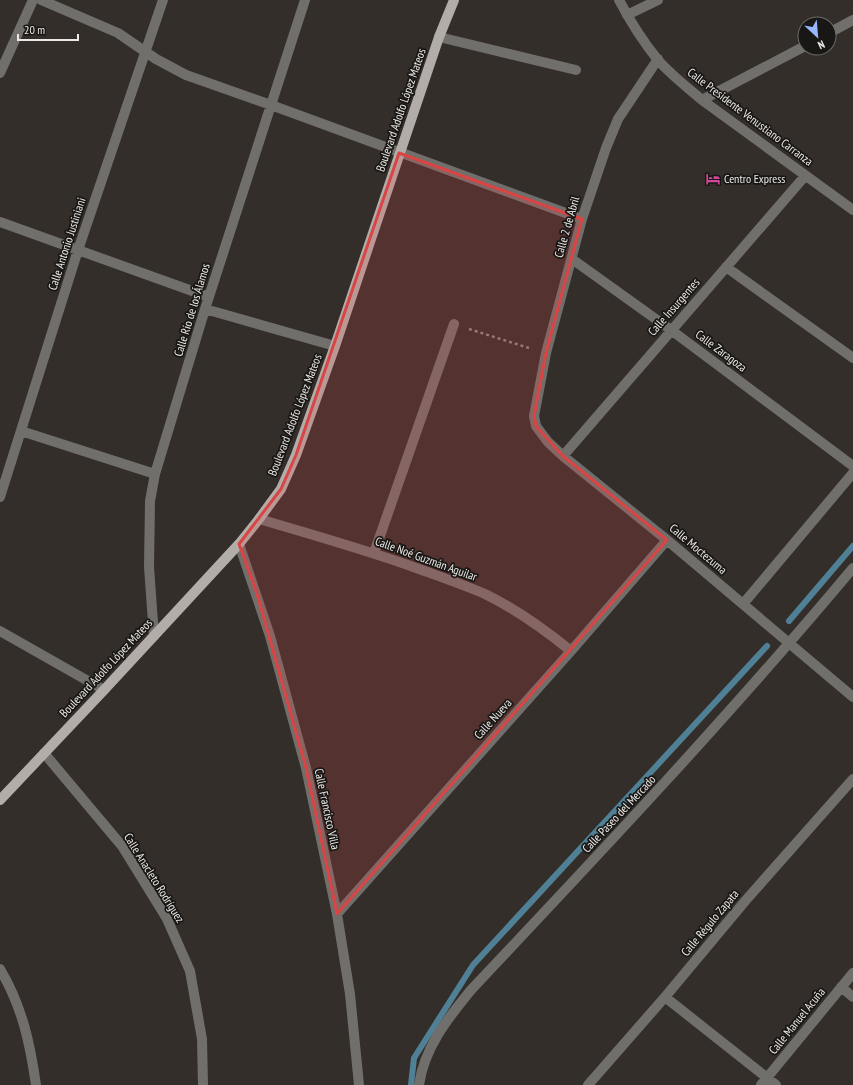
<svg xmlns="http://www.w3.org/2000/svg" width="853" height="1085" viewBox="0 0 853 1085" font-family="'PT Sans Narrow',sans-serif">
<rect width="100%" height="100%" fill="#332e2a"/>
<g fill="none" stroke-linecap="round" stroke-linejoin="round">
<!-- stream -->
<path stroke="#508096" stroke-width="6" d="M789 621 853 546
M411 1085 414 1058 473 965 767 646"/>
<!-- path -->
<path stroke="#898581" stroke-width="2.5" stroke-dasharray="3 3" stroke-linecap="butt" d="M469 329 532 349"/>
<!-- street -->
<path stroke="#716f6c" stroke-width="10" d="M41 0 118 33 156 59 186 75 271 105 582 219
M619 0C629 19 644 43 658 60 671 75 687 87 702 100L853 210
M627 15 658 0
M829 33 853 20
M439 37 576 70
M658 59 618 119 606 148 582 219 546 353 534 416 536 426 548 442 563 456 667 540 853 697
M0 73 33 0
M702 100 805 46
M0 222 209 297
M572 259 671 330 853 466
M726 267 853 358
M205 309 335 346
M21 431 155 474
M563 456 805 176
M0 497 78 250 163 0
M259 519C313 535 367 550 419 569 441 577 464 585 485 594 516 609 544 629 571 651
M239 544 270 636 306 768 337 914 350 994 359 1085
M374 553 454 324
M743 604 853 473
M0 631 104 690
M154 636 149 567 150 501 155 474 205 309 305 0
M44 753 122 846 167 919 190 971 202 1039 203 1085
M337 914 571 651 667 540
M0 969C22 1006 30 1043 36 1085
M841 987 853 997
M665 997 776 1085
M419 1085C424 1048 448 1018 471 990 601 852 731 714 853 568
M588 1085 665 997 746 900 853 779
M761 1085 853 973"/>
<!-- primary -->
<path stroke="#b3ada9" stroke-width="10" d="M0 800 104 690 239 544 259 519 281 489 296 455 335 346 439 37 454 0"/>
</g>
<!-- marked area -->
<path fill="#d94544" fill-opacity="0.2" stroke="#d94544" stroke-width="3" stroke-linejoin="round" d="M399 153 582 219 546 353 534 416 536 426 563 456 667 540 337 914 306 768 257 594 239 544 281 489 296 455Z"/>
<!-- icons -->
<defs>
<symbol id="hotel-bare" viewBox="-9 -9 18 18"><path d="M-6-4.5h1.5V1H6V5H4.5V3h-9V5H-6ZM-4 0a1.8 1.8 0 1 1 3.6 0ZM.5 0V-2.5h3Q6-2.5 6 0Z" fill="#d1479c" stroke="#191715" stroke-width="2.5" paint-order="stroke"/></symbol>
</defs>
<g fill-rule="evenodd">
<use href="#hotel-bare" x="703" y="169" width="20" height="20"/>
</g>
<g text-anchor="middle" stroke-width="3.5" stroke-linejoin="round" paint-order="stroke">
<!-- street labels -->
<g font-size="12" fill="#ebe8e5" stroke="#191715">
<text transform="translate(401 110) rotate(-71)" y="4">Boulevard Adolfo López Mateos</text>
<text transform="translate(750 117) rotate(37)" y="4">Calle Presidente Venustiano Carranza</text>
<text transform="translate(567 227) rotate(-74)" y="4">Calle 2 de Abril</text>
<text transform="translate(67 244) rotate(-72)" y="4">Calle Antonio Justiniani</text>
<text transform="translate(674 307) rotate(-49)" y="4">Calle Insurgentes</text>
<text transform="translate(192 310) rotate(-73)" y="4">Calle Río de los Álamos</text>
<text transform="translate(721 351) rotate(37)" y="4">Calle Zaragoza</text>
<text transform="translate(295 415) rotate(-69)" y="4">Boulevard Adolfo López Mateos</text>
<text transform="translate(698 549) rotate(40)" y="4">Calle Moctezuma</text>
<text transform="translate(426 559) rotate(20)" y="4">Calle Noé Guzmán Aguilar</text>
<text transform="translate(106 668) rotate(-47)" y="4">Boulevard Adolfo López Mateos</text>
<text transform="translate(493 719) rotate(-48)" y="4">Calle Nueva</text>
<text transform="translate(327 809) rotate(78)" y="4">Calle Francisco Villa</text>
<text transform="translate(619 814) rotate(-47)" y="4">Calle Paseo del Mercado</text>
<text transform="translate(154 878) rotate(58)" y="4">Calle Anacleto Rodríguez</text>
<text transform="translate(710 923) rotate(-50)" y="4">Calle Régulo Zapata</text>
<text transform="translate(797 1021) rotate(-51)" y="4">Calle Manuel Acuña</text>
</g>
<!-- poi labels -->
<g font-size="12" fill="#ebe8e5" stroke="#191715" text-anchor="start">
<text x="724" y="183">Centro Express</text>
</g>
</g>
<!-- north arrow -->
<g transform="translate(817 36) rotate(154)"><circle r="19" fill="#191715" stroke="#6d6b68"/>
<path d="M0-3L7 15L0 10L-7 15Z" fill="#96b6fd"/>
<text y="-6" font-size="11" font-weight="bold" text-anchor="middle" fill="#ebe8e5">N</text>
</g>
<!-- scale -->
<path d="M18 34v6h60v-6" fill="none" stroke="#ebe8e5" stroke-width="2"/>
<text x="24" y="34" font-size="12" fill="#ebe8e5" stroke="#191715" stroke-width="3" paint-order="stroke">20 m</text>
</svg>
